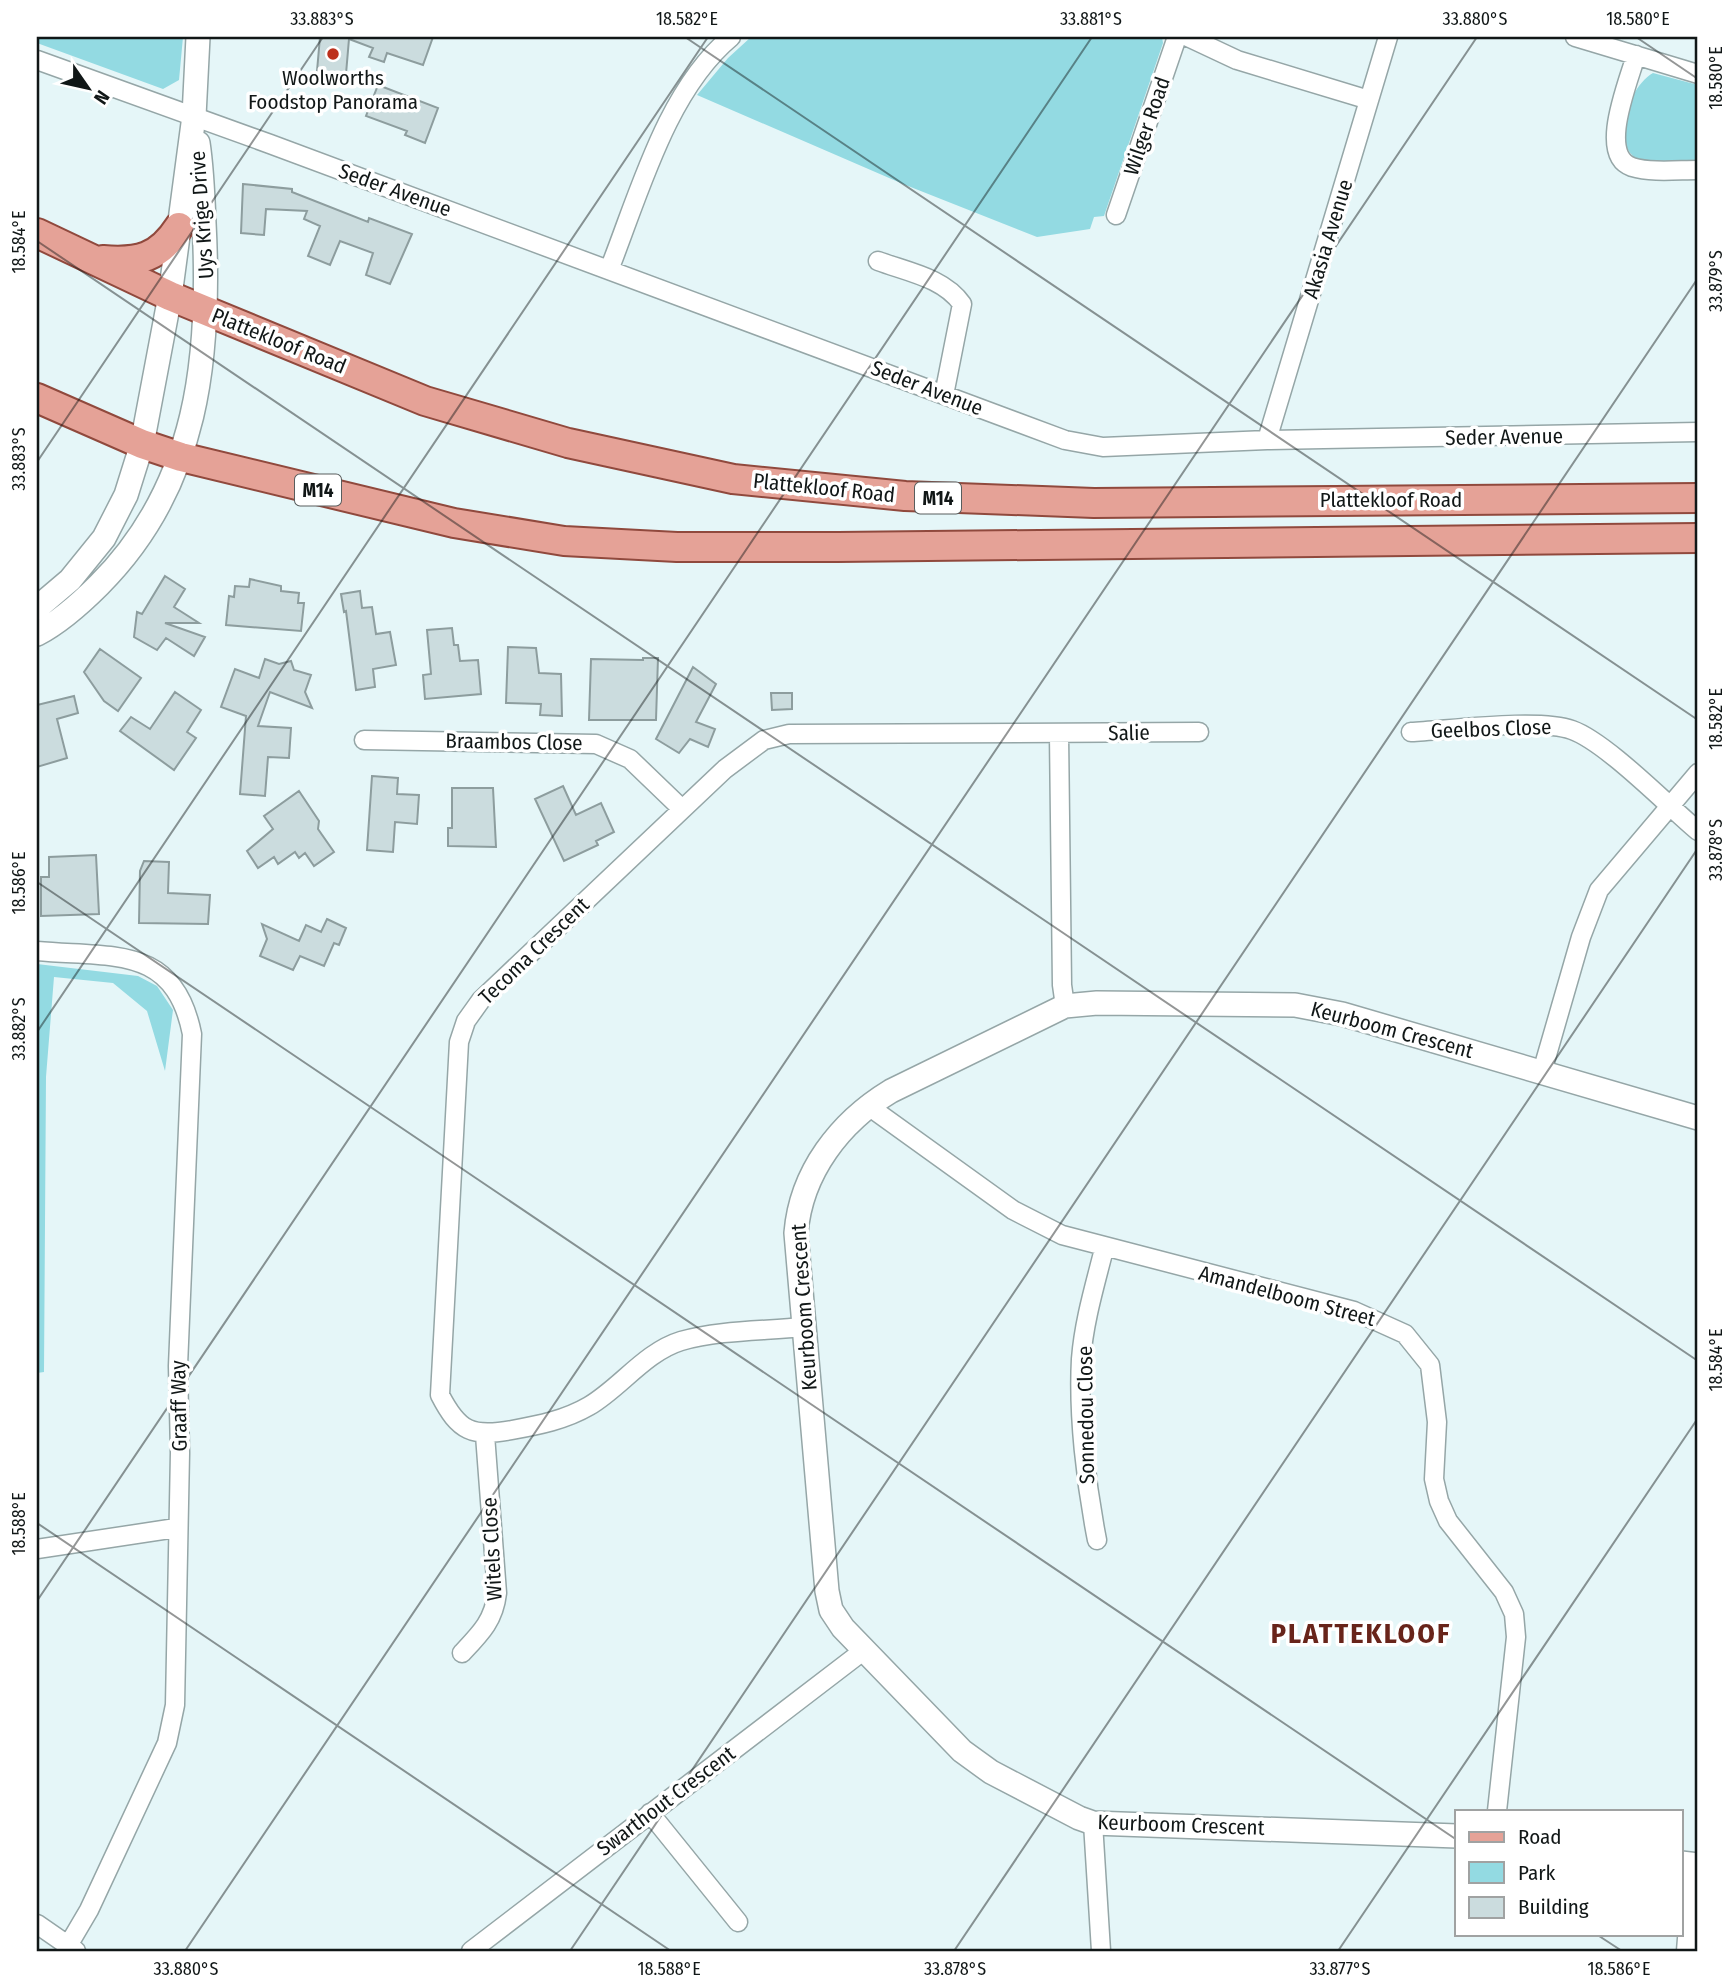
<svg xmlns="http://www.w3.org/2000/svg" width="1735" height="1988" viewBox="0 0 1735 1988" font-family="'Fira Sans Condensed',sans-serif">
<rect width="100%" height="100%" fill="#e5f6f8"/>
<!-- green -->
<path fill="#93dae2" d="M37 37H183L179 80 163 89 37 43Z
M751 37H1162L1163 43 1104 216 1094 217 1090 229 1037 237 903 184 697 95 728 58Z
M1653 73 1698 85V163C1680 163 1647 169 1633 156 1611 136 1631 85 1653 73Z
M37 964 138 976 157 986 173 1010 165 1071 147 1011 113 983 54 977 46 1077 44 1372 37 1373Z"/>
<!-- building -->
<path fill="#cbdcde" stroke="#8d9d9e" stroke-width="2" d="M320 37H433L423 65 387 53 384 62 369 57 373 48 349 39 346 74 317 71Z
M378 85 438 108 425 143 405 135 407 131 366 116Z
M243 184 292 189V192L368 222 369 218 412 234 390 284 366 275 373 253 340 241 330 265 308 256 320 226 304 219 307 211 266 209 264 235 241 233Z
M165 576 185 589 174 607 199 623H165L205 637 194 656 166 638 157 650 134 637 137 612 142 614Z
M250 579 281 586V591L299 593 298 603H304L301 631 226 625 229 596 234 597 235 586 249 587Z
M360 591 362 608 372 607 376 634 390 632 396 665 373 669 375 687 356 690 346 611 344 612 341 594Z
M452 628 454 645H458L460 661 478 660 481 694 425 699 423 675 431 674 427 630Z
M508 647 536 648 539 673 561 674 562 716 540 715 541 704 506 703Z
M100 649 141 678 118 711 104 701 84 672Z
M643 658H658L656 720H589L591 659 643 660Z
M265 659 279 664 291 661 294 670 311 675 305 692 312 708 270 692 258 726 291 728 289 758 268 757 265 796 240 794 246 716 221 707 235 669 259 678Z
M693 667 716 684 696 722 715 729 708 747 690 739 679 753 656 739Z
M175 692 201 710 187 732 196 738 174 770 120 731 131 717 150 729Z
M771 693H792V709L772 710Z
M74 696 78 713 57 719 67 758 37 767V705Z
M372 776 398 778 397 794 419 795 417 824 395 822 393 852 367 850Z
M563 786 576 815 601 803 614 832 596 841 598 845 564 861 535 799Z
M452 788H493L496 847 448 846V828H452Z
M299 791 319 821 318 829 334 852 314 866 305 853 299 858 295 852 278 864 274 857 258 868 247 851 273 829 264 816Z
M96 855 99 914 41 916V877H49V857Z
M144 861 169 862 168 893 210 895 208 924 139 923 140 871Z
M327 919 346 928 339 945 334 943 324 966 300 956 293 970 260 956 267 939 262 924 299 941 306 925 321 932Z"/>
<g fill="none" stroke-linecap="round" stroke-linejoin="round">
<defs>
<path id="minor" d="M1188 37 1237 60 1369 100
M1575 37 1698 74
M1636 55C1629 81 1597 155 1632 167 1652 173 1677 170 1698 170
M37 60 270 144 1065 440 1103 447 1267 440 1698 432
M1116 215 1177 37
M878 261C908 272 944 278 962 304L944 395
M609 270C639 194 667 90 731 37
M1267 440 1388 37
M1411 732C1450 730 1539 718 1572 730 1606 742 1668 806 1698 831
M1059 734 1062 985 1065 1006
M364 740 596 744 630 759 682 809
M37 951C112 958 174 944 192 1034L178 1366 180 1453 175 1705 167 1743 89 1910 69 1944
M1542 1072 1581 937 1599 890 1698 773
M867 1105 1013 1210 1062 1235 1354 1311 1405 1334 1430 1365 1437 1422 1434 1479 1439 1501 1448 1521 1504 1592 1514 1614 1516 1637 1497 1811
M803 1327C764 1331 719 1330 681 1341 645 1352 620 1388 589 1406 565 1420 539 1425 512 1430 472 1437 459 1432 440 1395L459 1042 466 1021 481 1000 725 769 764 740 789 734 1199 732
M1097 1540C1086 1484 1078 1415 1081 1359 1084 1321 1095 1285 1104 1249
M37 1549 176 1528
M462 1653C481 1633 494 1620 497 1593L485 1435
M650 1813 738 1922
M1093 1823 1101 1951
M37 1924 76 1951
M471 1951 863 1651
M1686 1951 1693 1864"/>
<path id="tertiary" d="M37 608 70 580 104 538 126 495 142 444 170 296 194 116 198 37
M37 634C60 622 81 603 99 585 199 485 211 356 204 223 203 196 202 169 198 143
M1457 1836 1093 1823 1079 1818 991 1772 962 1751 843 1628 831 1610 827 1591 796 1233C801 1172 840 1122 891 1091L1065 1006 1097 1003 1295 1005 1342 1014 1698 1118
M1681 1863 1698 1865"/>
<path id="primary" d="M37 233 170 296 425 401 568 443 733 479 905 496 1094 503 1698 498
M103 260C138 263 159 258 179 227
M37 398 142 444 181 457 454 523 564 541 677 547H838L1698 538"/>
</defs>
<!-- minor casing -->
<use href="#minor" stroke="#95a6a7" stroke-width="21"/>
<!-- tertiary casing -->
<use href="#tertiary" stroke="#95a6a7" stroke-width="26"/>
<!-- primary casing -->
<use href="#primary" stroke="#90493d" stroke-width="32"/>
<!-- minor -->
<use href="#minor" stroke="#fff" stroke-width="18"/>
<!-- tertiary -->
<use href="#tertiary" stroke="#fff" stroke-width="23"/>
<!-- primary -->
<use href="#primary" stroke="#e5a297" stroke-width="28"/>
</g>
<!-- ticks -->
<path fill="none" stroke="#111717" stroke-width="2" stroke-opacity="0.45" d="M685 37 1698 720M1636 37 1698 79M37 241 1698 1361M37 462 323 37M37 882 1457 1840M37 1032 708 37M37 1523 671 1951M37 1601 1092 37M1596 1934 1622 1951M185 1951 1477 37M570 1951 1698 278M954 1951 1698 848M1338 1951 1698 1418"/>
<!-- markers -->
<circle fill="#bc301c" stroke="#fff" stroke-width="2.5" cx="333" cy="54" r="7"/>
<g text-anchor="middle" stroke-width="7" stroke-linejoin="round" paint-order="stroke">
<!-- shield labels -->
<g fill="#fff" stroke="#585d5d" stroke-width="2">
<rect x="295" y="474.5" width="46" height="31" rx="5"/>
<rect x="915" y="482.5" width="46" height="31" rx="5"/>
</g>
<g font-size="19" font-weight="bold" fill="#111717">
<text x="318" y="497">M14</text>
<text x="938" y="505">M14</text>
</g>
<!-- poi labels -->
<g font-size="21" fill="#111717" stroke="#fff">
<text x="333" y="85">Woolworths<tspan x="333" dy="24">Foodstop Panorama</tspan></text>
</g>
<!-- street labels -->
<g font-size="21" fill="#111717" stroke="#fff">
<text transform="translate(1147 126) rotate(-71)" y="7">Wilger Road</text>
<text transform="translate(395 190) rotate(20)" y="7">Seder Avenue</text>
<text transform="translate(202 215) rotate(-94)" y="7">Uys Krige Drive</text>
<text transform="translate(1328 239) rotate(-73)" y="7">Akasia Avenue</text>
<text transform="translate(279 341) rotate(22)" y="7">Plattekloof Road</text>
<text transform="translate(927 388) rotate(21)" y="7">Seder Avenue</text>
<text transform="translate(1504 437) rotate(-1)" y="7">Seder Avenue</text>
<text transform="translate(824 488) rotate(6)" y="7">Plattekloof Road</text>
<text x="1391" y="507">Plattekloof Road</text>
<text transform="translate(1491 729) rotate(-2)" y="7">Geelbos Close</text>
<text transform="translate(1129 733) rotate(-1)" y="7">Salie</text>
<text transform="translate(514 742) rotate(1)" y="7">Braambos Close</text>
<text transform="translate(534 951) rotate(-44)" y="7">Tecoma Crescent</text>
<text transform="translate(1392 1030) rotate(15)" y="7">Keurboom Crescent</text>
<text transform="translate(1287 1296) rotate(15)" y="7">Amandelboom Street</text>
<text transform="translate(804 1307) rotate(-94)" y="7">Keurboom Crescent</text>
<text transform="translate(179 1406) rotate(-91)" y="7">Graaff Way</text>
<text transform="translate(1086 1415) rotate(-91)" y="7">Sonnedou Close</text>
<text transform="translate(492 1549) rotate(-93)" y="7">Witels Close</text>
<text transform="translate(666 1801) rotate(-37)" y="7">Swarthout Crescent</text>
<text transform="translate(1181 1825) rotate(2)" y="7">Keurboom Crescent</text>
</g>
<!-- district labels -->
<g font-size="28" font-weight="bold" letter-spacing="2" fill="#68241a" stroke="#fff">
<text x="1361" y="1643">PLATTEKLOOF</text>
</g>
</g>
<!-- border -->
<rect width="1735" height="1988" fill="none" stroke="#ffffff" stroke-width="77"/>
<!-- legend -->
<rect x="1455" y="1810" width="228" height="126" fill="#ffffff" stroke="#a0a2a2" stroke-width="2"/>
<rect x="1469" y="1832" width="35" height="10" fill="#e5a297" stroke="#a0a2a2" stroke-width="2"/>
<text x="1518" y="1844" font-size="21" fill="#111717">Road</text>
<rect x="1469" y="1862" width="35" height="21" fill="#93dae2" stroke="#a0a2a2" stroke-width="2"/>
<text x="1518" y="1880" font-size="21" fill="#111717">Park</text>
<rect x="1469" y="1897" width="35" height="21" fill="#cbdcde" stroke="#a0a2a2" stroke-width="2"/>
<text x="1518" y="1914" font-size="21" fill="#111717">Building</text>
<!-- north arrow -->
<g transform="translate(88 88) rotate(124)" stroke="#ffffff" stroke-width="5" paint-order="stroke">
<path d="M0-5L12 26L0 18L-12 26Z" fill="#111717"/>
<text y="-10" font-size="19" font-weight="bold" text-anchor="middle" fill="#111717">N</text>
</g>
<rect x="38" y="38" width="1658" height="1912" fill="none" stroke="#111717" stroke-width="2.5"/>
<g font-size="18" text-anchor="middle" fill="#111717">
<text x="322" y="25">33.883°S</text>
<text x="687" y="25">18.582°E</text>
<text x="1091" y="25">33.881°S</text>
<text x="1475" y="25">33.880°S</text>
<text x="1638" y="25">18.580°E</text>
<text transform="translate(1716 78) rotate(-90)" y="6">18.580°E</text>
<text transform="translate(19 242) rotate(-90)" y="6">18.584°E</text>
<text transform="translate(1716 281) rotate(-90)" y="6">33.879°S</text>
<text transform="translate(19 459) rotate(-90)" y="6">33.883°S</text>
<text transform="translate(1716 719) rotate(-90)" y="6">18.582°E</text>
<text transform="translate(1716 850) rotate(-90)" y="6">33.878°S</text>
<text transform="translate(19 883) rotate(-90)" y="6">18.586°E</text>
<text transform="translate(19 1029) rotate(-90)" y="6">33.882°S</text>
<text transform="translate(1716 1360) rotate(-90)" y="6">18.584°E</text>
<text transform="translate(19 1524) rotate(-90)" y="6">18.588°E</text>
<text x="186" y="1975">33.880°S</text>
<text x="669" y="1975">18.588°E</text>
<text x="955" y="1975">33.878°S</text>
<text x="1340" y="1975">33.877°S</text>
<text x="1619" y="1975">18.586°E</text>
</g>
</svg>
